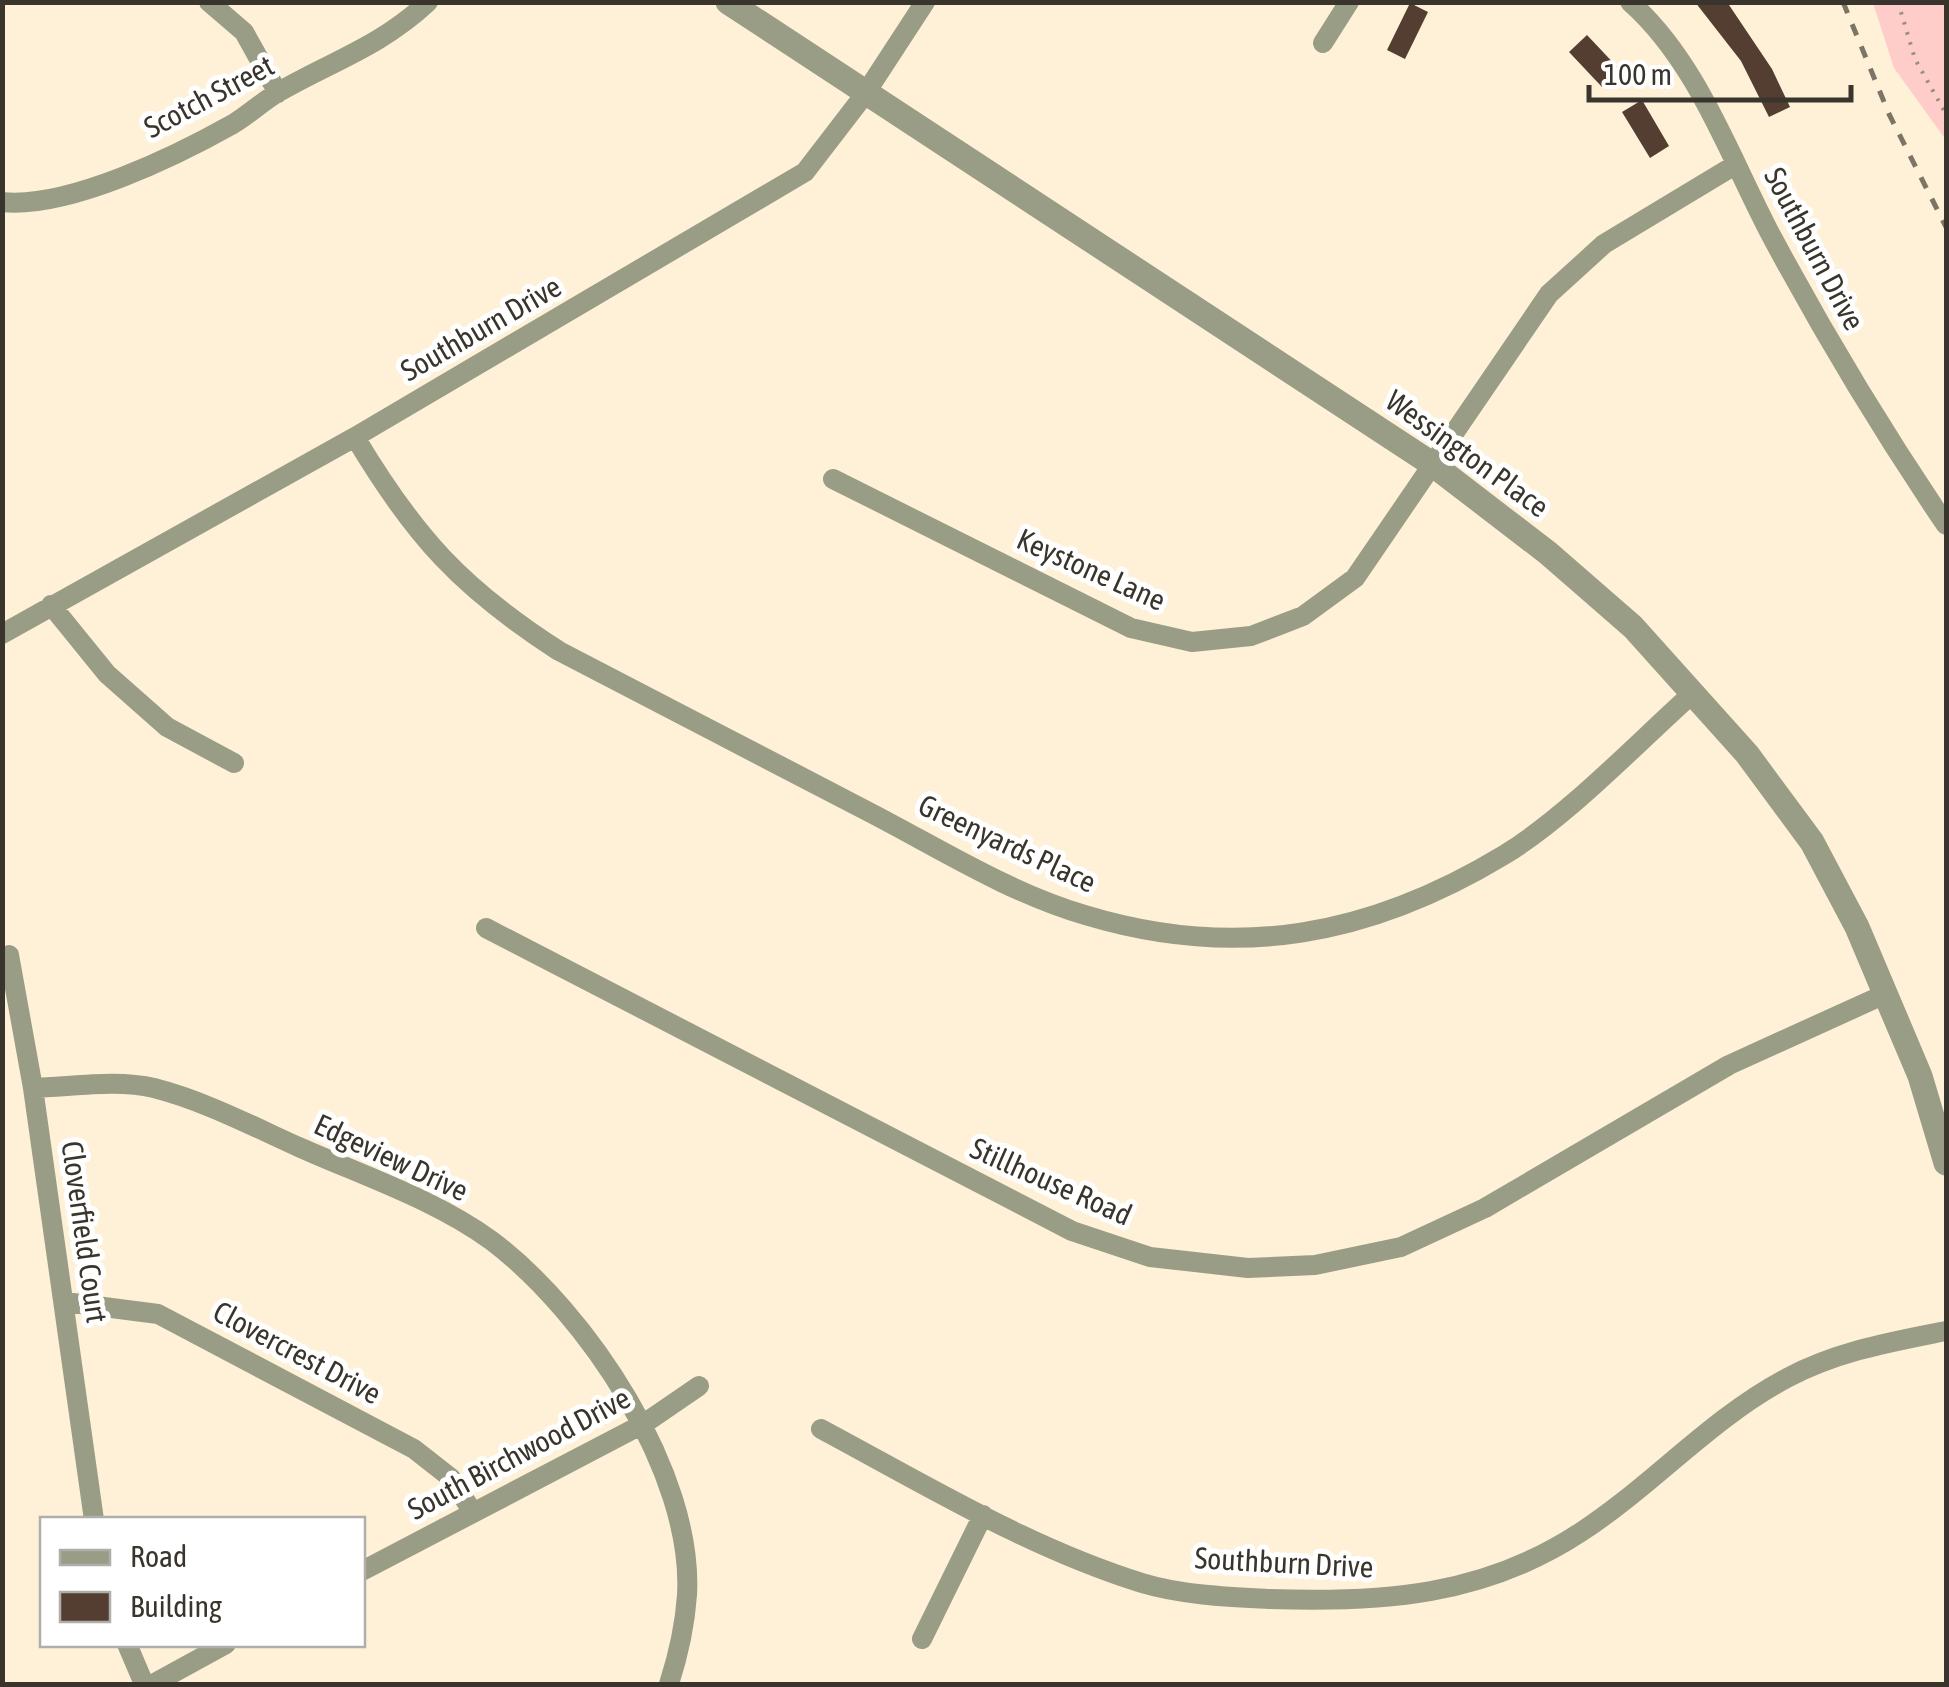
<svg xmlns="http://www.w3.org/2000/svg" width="1949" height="1687" viewBox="0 0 1949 1687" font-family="'Asap Condensed',sans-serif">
<rect width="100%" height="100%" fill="#fef1d8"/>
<!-- green -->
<path fill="#ffcdc9" d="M1873 3H1946V140L1894 68Z"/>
<!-- building -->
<path fill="#533e31" d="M1695 2H1727L1772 69 1790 107 1769 117 1741 61Z
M1410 3 1428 12 1405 59 1387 50Z
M1587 35 1620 70 1602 87 1569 52Z
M1642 100 1669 146 1650 158 1622 112Z"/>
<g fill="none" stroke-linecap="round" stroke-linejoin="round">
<!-- path -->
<path stroke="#988f7e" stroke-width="4" stroke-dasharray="2.5 8" stroke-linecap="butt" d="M1898 2 1915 59 1946 114"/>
<!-- minor -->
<path stroke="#9a9d85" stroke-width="20" d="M209 2 244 32 278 93
M1630 2C1698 62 1730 158 1772 237 1825 336 1883 432 1946 525
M1323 43 1349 2
M2 202C68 209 176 156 233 124 248 115 262 102 277 93 330 62 380 47 428 2
M355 437C414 536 461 588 559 651 662 704 764 758 867 811 937 847 1009 893 1085 915 1237 961 1370 936 1504 855 1568 816 1636 744 1693 693
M833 479 1131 628 1192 642 1251 636 1303 616 1355 578 1549 294 1604 244 1735 165
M51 605 107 674 167 727 234 763
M2 634 355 437 805 172 865 94 925 2
M486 928 1072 1231 1150 1257 1248 1268 1315 1265 1401 1247 1485 1208 1729 1065 1883 995
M9 955 33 1088 94 1520
M33 1088C71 1087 117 1079 154 1088 205 1101 254 1127 301 1148 364 1176 436 1200 492 1241 587 1313 694 1473 687 1595 685 1625 678 1656 669 1684
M65 1302 158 1314 414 1449 451 1478 472 1511
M821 1429C924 1484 1029 1548 1142 1583 1181 1595 1229 1597 1269 1599 1382 1603 1484 1596 1581 1532 1653 1485 1711 1418 1787 1378 1838 1351 1891 1342 1946 1331
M362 1571 645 1423 699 1386
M922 1639 983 1515
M127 1644 144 1684
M153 1684 226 1644"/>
<!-- tertiary -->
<path stroke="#9a9d85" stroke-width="25" d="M728 2 1432 464 1548 553 1633 627 1747 754 1812 842 1857 927 1920 1076 1946 1163"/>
<!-- rail -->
<path stroke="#7c7566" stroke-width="5" stroke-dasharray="12 12" stroke-linecap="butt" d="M1843 2 1889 114 1946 227"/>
</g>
<g text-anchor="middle" stroke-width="10" stroke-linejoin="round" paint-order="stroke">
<!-- street labels -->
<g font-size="30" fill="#3a352c" stroke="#fff">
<text transform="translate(209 97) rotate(-28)" y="10">Scotch Street</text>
<text transform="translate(1814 249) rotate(62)" y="10">Southburn Drive</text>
<text transform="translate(481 329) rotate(-30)" y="10">Southburn Drive</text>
<text transform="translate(1467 454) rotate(36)" y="10">Wessington Place</text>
<text transform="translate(1091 570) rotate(24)" y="10">Keystone Lane</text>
<text transform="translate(1007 844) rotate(25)" y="10">Greenyards Place</text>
<text transform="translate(391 1158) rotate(25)" y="10">Edgeview Drive</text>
<text transform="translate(1051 1182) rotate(24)" y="10">Stillhouse Road</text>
<text transform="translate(84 1232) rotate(82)" y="10">Cloverfield Court</text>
<text transform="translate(297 1353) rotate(28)" y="10">Clovercrest Drive</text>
<text transform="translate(519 1454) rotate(-28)" y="10">South Birchwood Drive</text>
<text transform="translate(1284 1563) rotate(3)" y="10">Southburn Drive</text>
</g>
</g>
<!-- border -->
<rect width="1949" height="1687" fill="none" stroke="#3a352c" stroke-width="10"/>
<!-- legend -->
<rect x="40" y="1517" width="325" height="130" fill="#ffffff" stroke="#b0aeab" stroke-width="2.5"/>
<rect x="60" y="1550" width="50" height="15" fill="#9a9d85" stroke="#b0aeab" stroke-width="2.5"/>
<text x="130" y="1567" font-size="30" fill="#3a352c">Road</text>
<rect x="60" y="1592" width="50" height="30" fill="#533e31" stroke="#b0aeab" stroke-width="2.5"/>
<text x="130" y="1617" font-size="30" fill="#3a352c">Building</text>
<!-- scale -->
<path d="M1589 85v15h262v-15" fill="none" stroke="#3a352c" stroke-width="5"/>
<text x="1604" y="85" font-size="30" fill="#3a352c" stroke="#ffffff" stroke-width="8" paint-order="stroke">100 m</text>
</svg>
